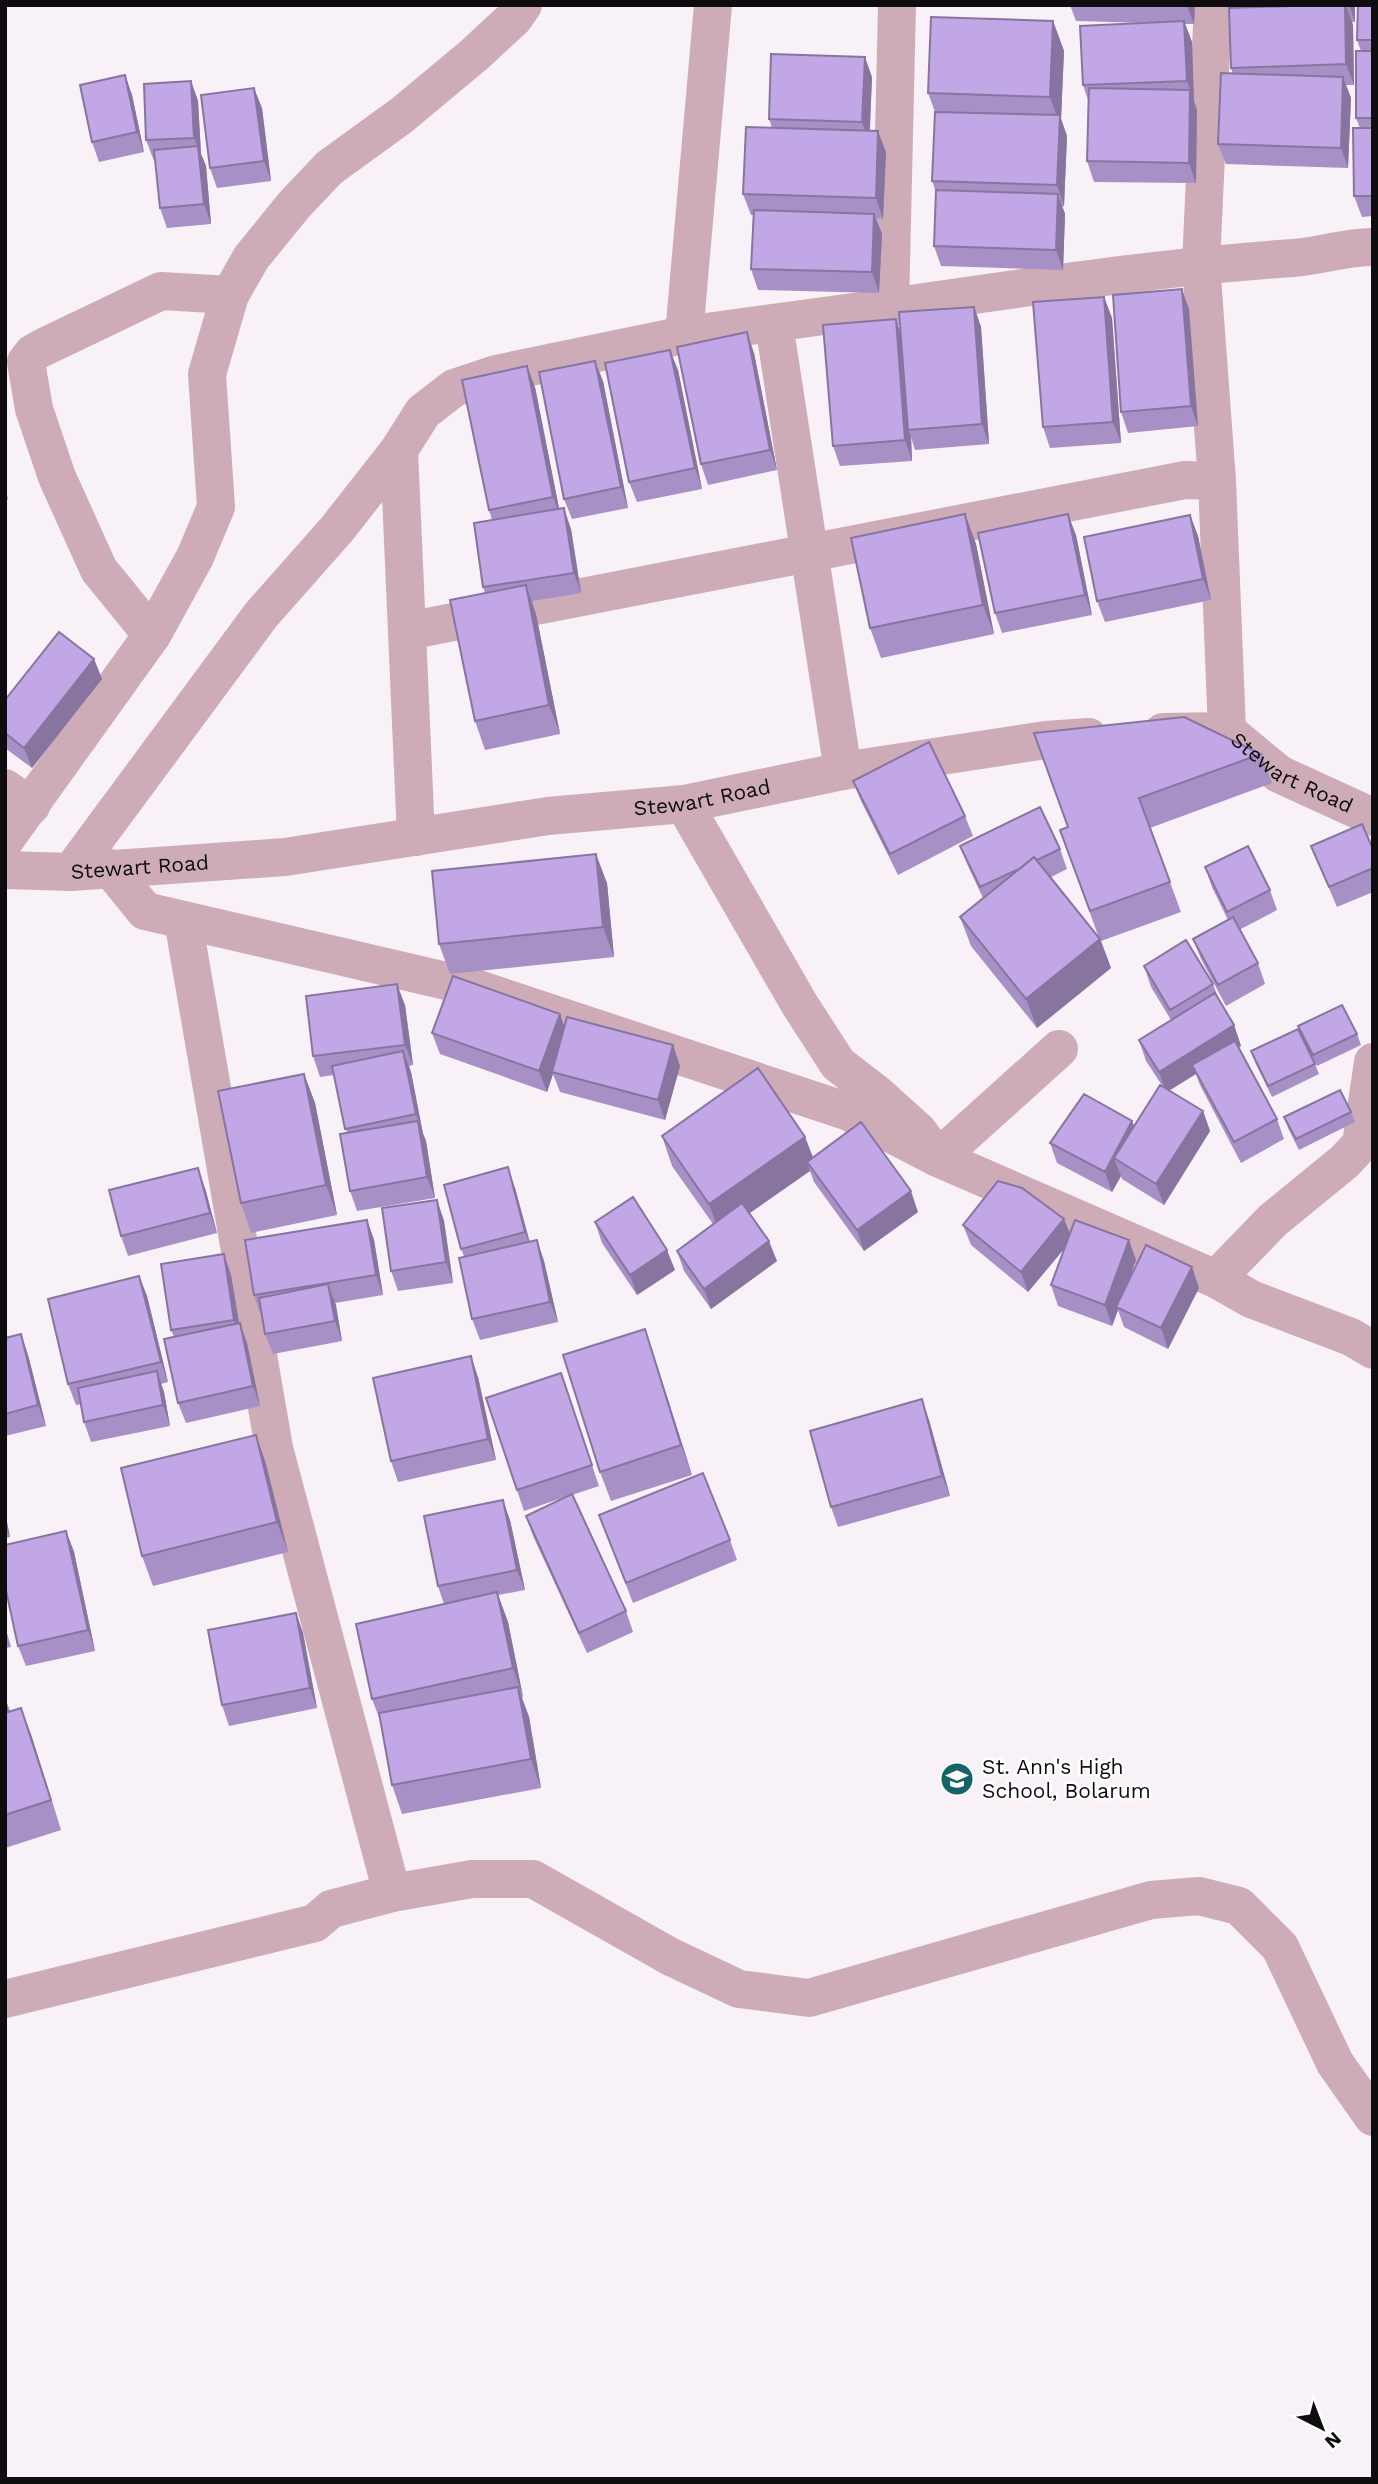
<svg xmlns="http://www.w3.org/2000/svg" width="1378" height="2484" viewBox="0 0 1378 2484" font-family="'Work Sans',sans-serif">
<rect width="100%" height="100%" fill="#f8f1f7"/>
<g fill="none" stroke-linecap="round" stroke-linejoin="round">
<!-- minor -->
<g stroke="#cdacb8" stroke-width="38">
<path d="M897 5 890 307C1024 288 1158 267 1293 258 1320 256 1346 247 1373 247"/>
<path d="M1213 5 1201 264 1217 481 1227 731"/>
<path d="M774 324 843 771"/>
<path d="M684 335 890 307"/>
<path d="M399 450 416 837"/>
<path d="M407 631 1185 480 1217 481"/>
<path d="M152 635 99 570 57 477 34 409 26 362 33 353 42 348 161 291 230 295"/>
<path id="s1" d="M1163 732 1227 731 1279 774 1373 817"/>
<path d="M5 788 31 806"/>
<path d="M684 804 800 1005 838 1064 877 1094 918 1131 938 1158 1059 1049"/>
<path d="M5 840 152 635 195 557 216 507 207 374 230 295 251 258 294 205 329 168 402 115 474 55 514 18 523 5"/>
<path d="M110 868 145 911 472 987 849 1112 938 1158 1216 1279 1251 1299 1351 1337 1373 1350"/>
<path id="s2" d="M5 870 71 872 285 857 548 816 684 804 843 771 1046 740 1089 737"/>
<path d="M71 872 261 615 337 529 399 450 423 412 454 388 496 374 684 335 713 5"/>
<path d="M1216 1279 1273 1220 1344 1162 1361 1144 1373 1062"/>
<path d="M392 1893 472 1879H533L671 1957 739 1989 809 1998 1151 1900 1199 1896 1239 1906 1280 1947 1335 2063 1373 2117"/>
<path d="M5 1999 315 1923 331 1909 392 1893 274 1448 183 920"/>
</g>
</g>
<!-- wall -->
<path fill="#a690c5" d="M1070 5H1195L1194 24H1185L1192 42 1194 101 1197 110 1196 183 1094 182 1087 161 1088 100 1083 85 1149 23 1076 21Z
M1232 5H1355V22H1352L1353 25 1354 85H1346L1351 98 1348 168 1226 164 1218 144 1233 74 1231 68 1233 8Z
M1373 5V216L1362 217 1354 196 1360 128 1356 118 1361 51 1357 40Z
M1053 21 1064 51 1061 119 1067 136 1064 206H1062L1065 214 1063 270 941 266 934 246 936 192 932 181 935 112 928 93Z
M125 75 132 95 144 152 99 162 92 142Z
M872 77 870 131 886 152 883 219 876 218 882 234 879 293 758 290 751 269 753 215H751L743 194 772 128 769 119Z
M191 81 198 101 201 154 206 166 211 224 167 228 160 208 155 160 154 161 146 140Z
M262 108 271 181 217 188 210 168Z
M1104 297 1112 318 1121 443 1050 448 1043 427Z
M974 307 981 327 989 444 915 450 911 437 912 461 840 466 833 446 901 333Z
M1189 309 1198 426 1128 433 1121 412Z
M754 353 777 470 708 485 701 464Z
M678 370 702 489 637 502 629 482Z
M603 381 628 508 572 519 564 499Z
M535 387 559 509 571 529 581 593 532 601 536 614 560 734 485 750 475 721 485 593 483 587 492 520 489 510Z
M965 514 976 544 994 634 881 658 870 628Z
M1190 515 1198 536 1211 600 1105 622 1097 601Z
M1076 535 1092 615 1002 633 995 613Z
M94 659 102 679 32 768 5 748V700Z
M1034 733 1261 754 1272 783 1150 828 1181 912 1101 941 1111 968 1037 1028 971 946 960 917 983 898 968 866 960 846 1060 849 1067 869 1051 877 1099 938 1060 830 1068 827Z
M853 781 965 816 973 836 898 875 861 801Z
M1311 846 1373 849V892L1337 907Z
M1205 867 1270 890 1277 910 1239 930 1258 963 1265 984 1226 1006 1201 959 1193 939 1228 920 1212 887Z
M607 883 614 957 450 974 439 944Z
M1144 966 1213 984 1219 1000 1234 1025 1241 1046 1238 1048 1277 1119 1284 1139 1241 1163 1200 1085 1196 1074 1169 1091 1203 1111 1210 1131 1164 1205 1122 1179 1121 1176 1112 1192 1057 1163 1050 1143 1132 1121 1134 1127 1163 1087 1146 1061 1139 1040 1171 1020 1151 987Z
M405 1005 413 1065 409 1066 411 1072 423 1134 426 1141 435 1198 357 1211 350 1191 347 1133 334 1075 320 1077 313 1056Z
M1298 1026 1357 1034 1361 1045 1317 1066 1302 1037Z
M564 1027 680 1066 665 1120 560 1092 553 1074 547 1092 440 1054 432 1033Z
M1251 1051 1315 1064 1319 1074 1272 1097 1255 1062Z
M304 1074 315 1103 337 1215 251 1233 241 1203Z
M1351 1112 1355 1122 1299 1150 1288 1128 1284 1117Z
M662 1136 805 1137 813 1157 918 1212 864 1251 814 1182 810 1171 749 1213 777 1261 711 1309 684 1271 677 1251 713 1224 672 1166Z
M205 1188 217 1233 128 1256 121 1236Z
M515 1188 530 1242 537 1240 544 1261 558 1322 480 1340 472 1319 464 1256 461 1249Z
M437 1200 444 1221 453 1283 398 1291 391 1271Z
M1064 1219 1070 1234 1136 1260 1128 1284 1192 1267 1199 1288 1168 1349 1124 1327 1118 1310 1112 1326 1058 1306 1051 1285 1065 1248 1028 1292 971 1245 963 1225Z
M367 1220 374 1240 383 1295 335 1303 342 1341 273 1354 265 1334 262 1315 261 1316 254 1295Z
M595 1222 675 1270 637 1295 602 1243Z
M224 1254 231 1275 239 1323 247 1343 260 1406 186 1423 178 1403 174 1337 171 1330Z
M139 1276 147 1296 168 1382 161 1384 164 1392 170 1426 91 1442 84 1422 81 1404 76 1405 68 1384Z
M645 1329 655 1359 692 1475 611 1501 600 1472Z
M21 1334 28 1355 46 1426 5 1436V1338Z
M561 1373 599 1486 572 1495 626 1611 633 1632 587 1653 533 1536 526 1516 568 1496 524 1511 517 1490Z
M478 1377 496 1460 398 1482 391 1461Z
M929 1420 950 1496 838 1527 831 1507Z
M256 1435 266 1464 288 1552 153 1586 142 1556Z
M5 1513 10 1537 5 1538Z
M599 1515 730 1540 737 1560 633 1603Z
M510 1520 525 1590 498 1595 508 1622 523 1697 522 1698 529 1717 541 1788 402 1814 392 1785 380 1720 372 1699 444 1604 438 1586Z
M66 1531 74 1552 95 1651 26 1666 18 1646Z
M296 1613 303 1633 317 1708 229 1726 222 1705Z
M5 1626 11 1647 5 1648Z
M5 1697 10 1711 21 1708 61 1830 5 1848Z"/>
<!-- shaded-wall -->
<path fill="#8775a0" d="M1187 5H1195L1194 24Z
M1346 5 1353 25 1354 85 1346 64Z
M1349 5H1355V22Z
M1053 21 1064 51 1061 119 1067 136 1064 206 1057 185 1059 123 1050 97Z
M1184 21 1192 42 1194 101 1197 110 1196 183 1189 163 1190 90 1187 81Z
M865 57 872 77 869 142 862 122Z
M125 75 132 95 144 152 137 132Z
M1343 77 1351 98 1348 168 1341 148Z
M191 81 198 101 201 154 206 166 211 224 204 204 199 151 194 138Z
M254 88 262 108 271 181 264 161Z
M878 131 886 152 883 219 876 198Z
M1058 194 1065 214 1063 270 1056 250Z
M874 214 882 234 879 293 872 272Z
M1182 289 1189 309 1198 426 1191 406Z
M1104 297 1112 318 1121 443 1113 422Z
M974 307 981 327 989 444 982 424Z
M896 319 903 340 908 430 911 437 912 461 905 440Z
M747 332 754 353 777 470 770 450Z
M670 350 678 370 702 489 695 468Z
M595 361 603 381 628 508 621 487Z
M527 366 535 387 561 518 553 497Z
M5 481 8 501 5 493Z
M564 508 571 529 581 593 574 573Z
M965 514 976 544 994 634 983 605Z
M1068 514 1076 535 1092 615 1085 595Z
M1190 515 1198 536 1211 600 1203 579Z
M526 585 536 614 560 734 549 705Z
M94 659 102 679 32 768 24 748Z
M596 854 607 883 614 957 603 927Z
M1100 939 1111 968 1037 1028 1026 999Z
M397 984 405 1005 413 1065 405 1045Z
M560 1014 567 1035 552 1072 553 1074 547 1092 539 1071Z
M1234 1025 1241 1046 1197 1073 1192 1065 1196 1074 1166 1092 1159 1072Z
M673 1045 680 1066 665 1120 658 1100Z
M403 1051 411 1072 423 1134 416 1114Z
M304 1074 315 1103 337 1215 326 1185Z
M1203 1111 1210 1131 1164 1205 1156 1184Z
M418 1121 426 1141 435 1198 427 1177Z
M1132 1121 1140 1141 1114 1158 1121 1176 1112 1192 1105 1172Z
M805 1137 816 1166 807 1162 810 1171 720 1234 709 1204Z
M508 1167 515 1188 532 1252 525 1232Z
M198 1168 205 1188 217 1233 210 1213Z
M911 1191 918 1212 864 1251 857 1230Z
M437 1200 444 1221 453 1283 446 1262Z
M1064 1219 1072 1239 1028 1292 1021 1272Z
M367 1220 374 1240 383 1295 376 1275Z
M537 1240 544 1261 558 1322 550 1302Z
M1129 1240 1136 1260 1119 1308 1116 1307 1118 1310 1112 1326 1105 1305Z
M769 1241 777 1261 711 1309 704 1289Z
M667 1250 675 1270 637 1295 630 1275Z
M224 1254 231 1275 242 1340 234 1320Z
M1192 1267 1199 1288 1168 1349 1161 1328Z
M139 1276 147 1296 168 1382 161 1362Z
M328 1284 336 1305 342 1341 335 1321Z
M240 1323 247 1343 260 1406 253 1386Z
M645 1329 655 1359 692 1475 681 1445Z
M21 1334 28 1355 46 1426 38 1405Z
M471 1356 478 1377 496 1460 488 1439Z
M157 1371 164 1392 170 1426 163 1405Z
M922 1399 929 1420 950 1496 942 1476Z
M256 1435 266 1464 288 1552 277 1522Z
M503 1500 510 1520 525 1590 517 1570Z
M5 1513 10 1537 5 1524Z
M66 1531 74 1552 95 1651 88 1630Z
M497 1592 508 1622 523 1697 513 1668Z
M296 1613 303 1633 317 1708 310 1688Z
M518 1687 529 1717 541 1788 531 1759Z
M21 1708 32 1737 61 1830 51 1800Z"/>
<!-- building -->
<path fill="#c1a7e5" stroke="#8775a0" stroke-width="2" d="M1319 5H1345L1346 64 1231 68 1229 8Z
M1358 5H1373V40H1357Z
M931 17 1053 21 1050 97 928 93Z
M1184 21 1187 81 1083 85 1080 26Z
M1356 51H1373V118H1356Z
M771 54 865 57 862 122 769 119Z
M1221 73 1343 77 1341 148 1218 144Z
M125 75 137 132 92 142 80 85Z
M191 81 194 138 146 140 144 84Z
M254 88 264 161 210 168 201 95Z
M1089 88 1190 90 1189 163 1087 161Z
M935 112 1060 115 1057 185 932 181Z
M746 127 878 131 876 198 743 194Z
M1353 128H1373V196H1354Z
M198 146 204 204 160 208 154 150Z
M936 190 1058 194 1056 250 934 246Z
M754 210 874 214 872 272 751 269Z
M1182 289 1191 406 1121 412 1113 295Z
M1104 297 1113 422 1043 427 1033 302Z
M974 307 982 424 908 430 899 312Z
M896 319 905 440 833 446 823 325Z
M747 332 770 450 701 464 677 347Z
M670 350 695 468 629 482 605 363Z
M595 361 621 487 564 499 539 372Z
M527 366 553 497 489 510 462 380Z
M564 508 574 573 483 587 474 523Z
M965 514 983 605 870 628 851 538Z
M1068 514 1085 595 995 613 978 533Z
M1190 515 1203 579 1097 601 1084 537Z
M526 585 549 705 475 721 450 600Z
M59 632 94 659 24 748 5 733V700Z
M1184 717 1261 754 1139 798 1170 882 1090 911 1060 830 1068 827 1034 733Z
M929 742 965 816 890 854 853 781Z
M1040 807 1060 849 1037 860 1034 857 1021 868 980 887 960 846Z
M1362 824 1373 849V868L1329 887 1311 846Z
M1248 846 1270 890 1227 912 1205 867Z
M596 854 603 927 439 944 432 871Z
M1034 857 1100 939 1026 999 960 917Z
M1233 917 1258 963 1218 985 1193 939Z
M1186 940 1213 984 1170 1010 1144 966Z
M453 976 560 1014 539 1071 432 1033Z
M397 984 405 1045 313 1056 306 996Z
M1215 993 1234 1025 1159 1072 1139 1040Z
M1342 1005 1357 1034 1313 1055 1298 1026Z
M567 1017 673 1045 658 1100 552 1072Z
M1298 1029 1315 1064 1268 1086 1251 1051Z
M1235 1041 1277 1119 1234 1142 1192 1065Z
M403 1051 416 1114 345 1129 332 1066Z
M758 1068 805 1137 709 1204 662 1136Z
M304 1074 326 1185 241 1203 218 1091Z
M1160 1085 1203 1111 1156 1184 1114 1158Z
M1340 1090 1351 1112 1296 1139 1284 1117Z
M1084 1094 1132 1121 1105 1172 1050 1143Z
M418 1121 427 1177 350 1191 340 1134Z
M861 1122 911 1191 857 1230 807 1162Z
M508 1167 525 1232 461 1249 444 1185Z
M198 1168 210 1213 121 1236 109 1190Z
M998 1181 1022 1188 1064 1219 1021 1272 963 1225Z
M633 1197 667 1250 630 1275 595 1222Z
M437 1200 446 1262 391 1271 382 1208Z
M742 1203 769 1241 704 1289 677 1251Z
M367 1220 376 1275 254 1295 245 1240Z
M1075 1220 1129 1240 1105 1305 1051 1285Z
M537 1240 550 1302 472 1319 459 1258Z
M1146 1245 1192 1267 1161 1328 1116 1307Z
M224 1254 234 1320 171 1330 161 1264Z
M139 1276 161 1362 68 1384 48 1299Z
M328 1284 335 1321 265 1334 259 1298Z
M240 1323 253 1386 178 1403 164 1339Z
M645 1329 681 1445 600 1472 563 1355Z
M21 1334 38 1405 5 1414V1338Z
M471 1356 488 1439 391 1461 373 1378Z
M157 1371 163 1405 84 1422 78 1388Z
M561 1373 592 1465 517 1490 486 1398Z
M922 1399 942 1476 831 1507 810 1431Z
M256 1435 277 1522 142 1556 121 1468Z
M703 1473 730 1540 626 1583 599 1515Z
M572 1494 626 1611 579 1633 526 1516Z
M503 1500 517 1570 438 1586 424 1516Z
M66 1531 88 1630 18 1646 5 1586V1545Z
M497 1592 513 1668 372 1699 356 1624Z
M296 1613 310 1688 222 1705 208 1630Z
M518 1687 531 1759 392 1785 379 1713Z
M5 1702 8 1712 5 1713Z
M21 1708 51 1800 5 1815V1713Z"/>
<!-- icons -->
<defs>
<symbol id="school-disc" viewBox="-11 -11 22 22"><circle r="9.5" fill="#146369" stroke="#fff"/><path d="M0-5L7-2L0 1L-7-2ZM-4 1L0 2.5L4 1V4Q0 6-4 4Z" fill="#fff"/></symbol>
</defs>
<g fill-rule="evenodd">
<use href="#school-disc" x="938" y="1760" width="38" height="38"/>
</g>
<g text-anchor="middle" stroke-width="5" stroke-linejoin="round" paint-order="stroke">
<!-- street labels -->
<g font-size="21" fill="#0e0c0e" stroke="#fff">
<text dy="7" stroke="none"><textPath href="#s1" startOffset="142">Stewart Road</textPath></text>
<text dy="7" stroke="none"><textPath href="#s2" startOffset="702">Stewart Road</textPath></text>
<text dy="7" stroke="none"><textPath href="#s2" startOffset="135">Stewart Road</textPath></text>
</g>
<!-- poi labels -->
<g font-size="21" fill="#0e0c0e" stroke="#fff" text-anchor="start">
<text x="982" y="1774">St. Ann's High<tspan x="982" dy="24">School, Bolarum</tspan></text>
</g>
</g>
<!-- border -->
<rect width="1378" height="2484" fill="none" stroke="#0e0c0e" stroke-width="14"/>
<!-- north arrow -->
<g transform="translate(1322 2428) rotate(138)" stroke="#ffffff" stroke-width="5" paint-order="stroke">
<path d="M0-5L12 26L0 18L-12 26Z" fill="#0e0c0e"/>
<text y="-10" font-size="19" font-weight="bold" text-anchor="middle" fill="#0e0c0e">N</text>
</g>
</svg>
